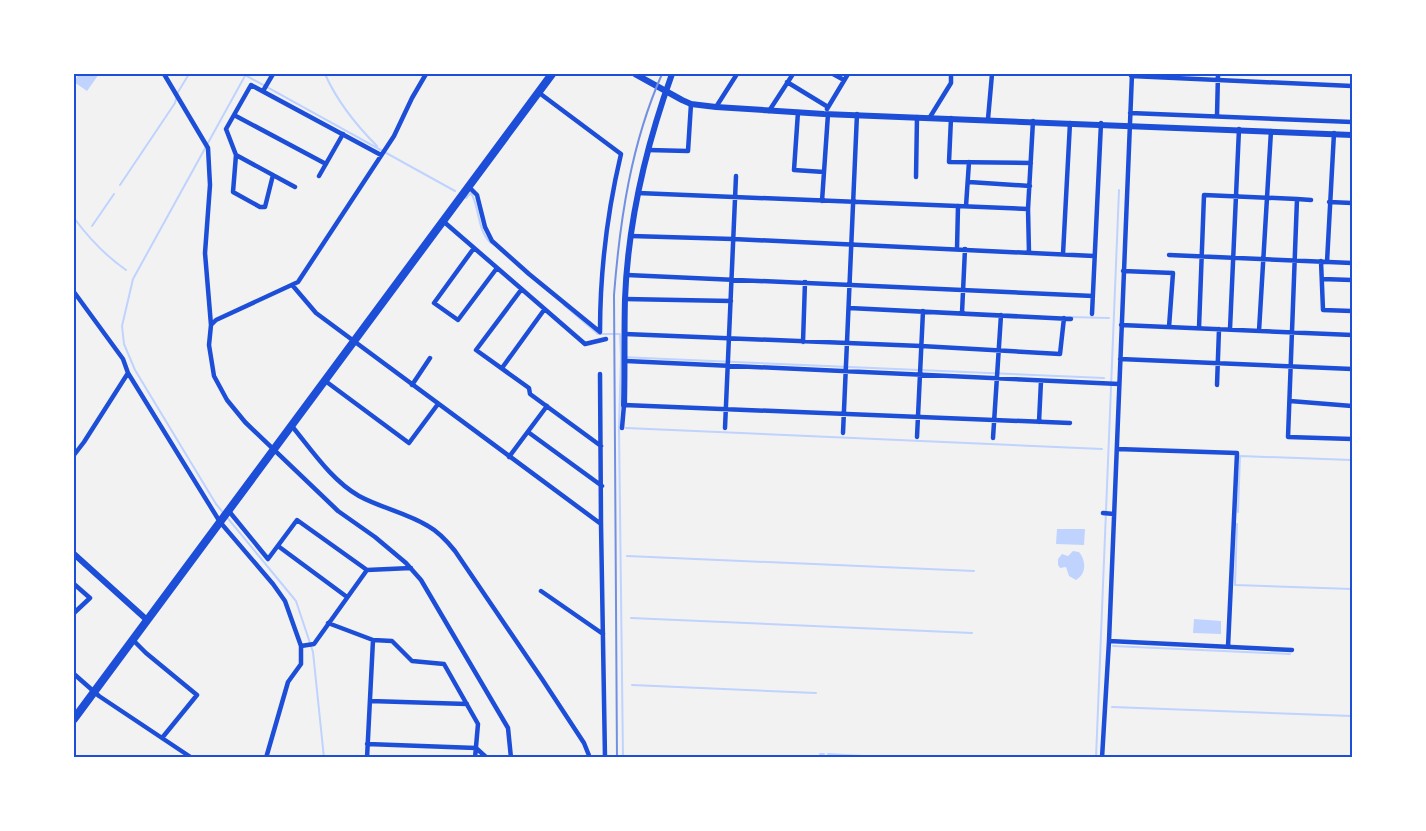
<svg xmlns="http://www.w3.org/2000/svg" width="1426" height="831" viewBox="0 0 1426 831" font-family="'Asap Condensed',sans-serif">
<rect width="100%" height="100%" fill="#f2f2f2"/>
<!-- water -->
<path fill="#bfd3fe" d="M79 74H99L87 91 74 82Z
M1057 529H1085L1084 545 1056 544Z
M1073 551 1079 552C1086 560 1087 574 1076 580L1069 576 1066 567 1060 568 1058 565V559L1062 554 1068 556Z
M1194 619 1221 621V634L1193 633Z"/>
<g fill="none" stroke-linecap="round" stroke-linejoin="round">
<!-- stream -->
<path stroke="#bfd3fe" stroke-width="2" d="M246 74 133 279 122 326 124 344 135 370 216 504 296 601 313 652 324 758
M325 74C337 101 356 125 377 146
M245 75 455 191
M120 185 175 103 178 92 189 74
M466 198 471 193C480 208 477 231 491 243
M74 218C88 237 106 256 126 270
M92 226 114 194
M564 305 598 334H620L621 357 1104 378
M1069 317 1109 318
M621 357 619 428 623 758
M626 428 1102 449
M1238 512 1240 456 1352 460
M1237 524 1235 585 1352 589
M627 556 974 571
M631 618 972 633
M1113 646 1290 654
M632 685 816 693
M1112 707 1352 716
M820 754H824
M828 754 898 758
M1096 758 1119 190"/>
<!-- minor -->
<path stroke="#1d4ed8" stroke-width="4.5" d="M164 74 208 148 210 185 205 253 211 325
M426 74 412 98 394 136 298 282 216 320 211 325 209 345 214 376 227 400 245 422 338 511 375 537 406 563 421 580 508 728 511 758
M833 74 844 80
M1131 76 1352 86
M787 82 828 107
M263 91 273 74
M716 107 737 74
M827 109 848 74
M769 111 793 74
M798 112 794 170 824 172
M1130 113 1352 122
M234 115 326 164
M1217 116 1218 74
M930 117 951 83V74
M951 118 949 162 1031 163
M988 119 992 74
M648 150 688 151 691 104
M236 155 295 187
M273 175 265 207H260L233 192 236 155 226 129 251 85 381 155
M319 176 343 134
M916 177 917 117
M969 182 1030 186
M468 186 477 195 485 227 492 241 529 274 600 332C600 271 607 213 621 154L538 92
M638 193 1028 209
M1297 199 1311 200
M822 201 828 114
M1329 202 1352 203
M966 206 969 162
M443 221 585 344 606 339
M631 236 733 239 1094 256
M474 248 434 303 458 320 497 268
M957 249 958 206
M1029 253 1028 209 1033 121
M1063 254 1070 123
M1169 255 1352 263
M1321 261 1323 310 1352 311
M1327 262 1334 133
M1123 271 1173 273 1169 327
M627 275 1093 296
M1322 279 1352 280
M293 286 316 313 601 524
M521 290 476 350 529 388 530 394 601 446
M74 292 123 359 128 373 220 522 273 584 285 601 301 646
M625 299 731 301
M849 308 1071 319
M962 313 965 249
M1092 314 1101 123
M1121 325 1352 335
M1199 328 1204 195 1297 199 1288 437 1352 439
M1230 329 1239 129
M1259 331 1271 131
M625 334 921 346 1060 354 1064 318
M803 342 805 282
M1120 359 1352 369
M626 361 1119 384
M502 368 544 310
M600 374 601 524 605 758
M324 380 409 443 438 404
M412 385 430 358
M1217 385 1219 329
M1290 401 1352 406
M1039 422 1041 381
M291 425C311 449 331 480 359 496 381 508 407 513 428 526 439 532 447 541 455 551L542 679 584 743 590 758
M622 428 624 405 1070 423
M725 428 736 176
M528 432 602 486
M843 433 857 114
M917 437 923 311
M993 438 1001 315
M1117 449 1237 453 1228 647
M74 455 84 442 128 373
M509 457 547 406
M228 510 268 559 297 520 367 570
M1103 513 1114 514
M278 546 347 597
M74 584 90 598 74 613
M541 591 603 634
M328 623 373 640 392 641 412 661 444 664 478 724 475 758
M132 639 146 653 197 695 162 738
M1109 641 1292 650
M74 674 99 696 192 758
M370 701 467 704
M367 744 476 748 487 758
M266 758 288 682 301 664V646L314 644 367 570 411 568
M367 758 373 640
M1102 758 1109 641 1132 74"/>
<!-- tertiary -->
<path stroke="#1d4ed8" stroke-width="6" d="M635 74 682 100 691 104 716 107 824 114 1352 135
M624 405C625 369 624 334 625 299 628 221 646 146 672 74
M74 554 147 620"/>
<!-- primary -->
<path stroke="#1d4ed8" stroke-width="8" d="M74 719 552 74"/>
<!-- rail -->
<path stroke="#7290e2" stroke-width="2" d="M617 758 614 295C620 219 631 144 662 74"/>
</g>
<!-- border -->
<rect width="1426" height="831" fill="none" stroke="#ffffff" stroke-width="150"/>
<rect x="75" y="75" width="1276" height="681" fill="none" stroke="#1d4ed8" stroke-width="2"/>
</svg>
